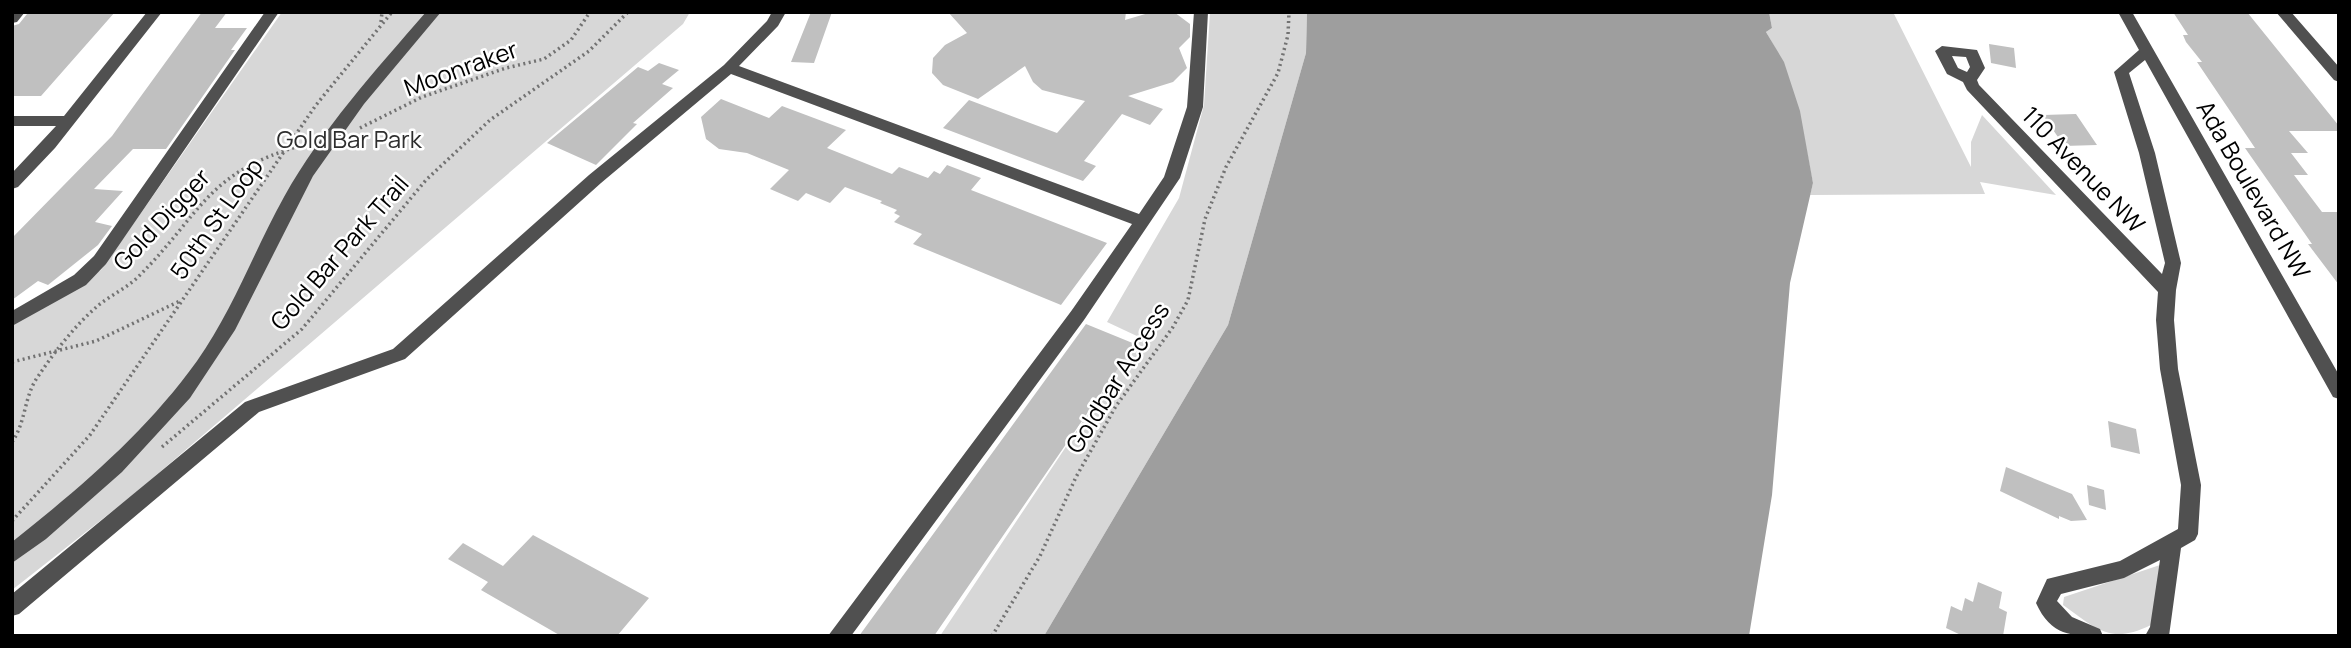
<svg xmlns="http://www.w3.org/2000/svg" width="2351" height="648" viewBox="0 0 2351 648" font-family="Manrope,sans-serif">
<rect width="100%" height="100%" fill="#fff"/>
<!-- green -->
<path fill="#d7d7d7" d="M282 12H690L683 24 133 495 12 590V325L101 270Z
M1210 12H1307L1306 53 1228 325 1044 636H940L1139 337 1107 322 1179 198 1204 105Z
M1769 12H1893L1971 167V142L1982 115 2056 195 1980 182 1985 194 1810 195 1813 183C1802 128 1796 80 1766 32L1772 28Z
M2163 564 2151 625C2110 645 2097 629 2063 605L2064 597Z"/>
<!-- water -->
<path fill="#9e9e9e" d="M1307 12H1769L1772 28 1766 32 1784 62 1800 111 1813 183 1790 283 1772 495 1749 636H1044L1228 325 1306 53Z"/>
<!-- building -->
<path fill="#c0c0c0" d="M42 12H115L41 96H12V26L19 24 27 14Z
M202 12H227L215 28H247L231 50H235L166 149H133L94 189 123 191 95 222 112 226 98 245 48 285 38 281 12 300V238L112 136Z
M811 12H832L814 63 791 62Z
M948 12H1126L1125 20 1152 12H1174L1190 24V37L1179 48 1187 68 1173 82 1128 96 1163 109 1150 125 1122 114 1084 161 1096 166 1083 181 943 128 969 100 1057 133 1085 101 1042 90 1033 82 1025 66 978 99 943 85 932 73 933 58 945 45 967 33Z
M2173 12H2247L2339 126V131H2289L2308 153H2291L2308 175H2294L2322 212H2339V285L2308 244H2312L2245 148H2255L2197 62H2202L2186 42 2183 35H2188Z
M1989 44 2014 48 2016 68 1991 63Z
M659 63 679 70 662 84 673 88 633 123 637 124 596 165 547 143 638 67 648 71Z
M721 99 769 118 782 106 846 130 827 148 892 174 899 167 928 178 934 171 940 174 947 165 981 178 971 190 1107 243 1061 305 913 244 922 234 894 222 900 216 894 213 897 210 880 203 882 201 845 187 830 203 806 193 798 201 770 189 789 170 747 153 719 149 706 139 701 117Z
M2076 114 2097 145 2064 146 2043 115Z
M1086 324 1135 344 934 636H859Z
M2108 421 2136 429 2140 454 2111 447Z
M2006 467 2072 494 2087 520 2071 521 2059 516V519L2000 491Z
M2087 485 2104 490 2106 510 2089 505Z
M533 535 649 598 617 636H561L481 590 488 582 448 559 463 543 503 566Z
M1978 582 2002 592 1999 608 2007 612 2003 636H1963L1946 628 1951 606 1962 611 1965 598 1973 602Z"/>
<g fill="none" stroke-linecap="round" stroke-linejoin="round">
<!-- path -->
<path stroke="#727272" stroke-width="3.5" stroke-dasharray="2 3.5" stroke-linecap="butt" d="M381 22 382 12
M360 128 422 97 506 68 544 59 571 40 590 12
M12 362 96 341 180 301
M12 442C26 422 24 397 37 378 55 351 76 324 100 304 113 294 128 287 139 276 203 212 206 172 303 145
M162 447 302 329 426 180 490 120 589 51 628 12
M12 521 90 435 316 105 392 12
M992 636 1040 556 1076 477 1116 406 1173 327 1188 300 1205 219 1226 167 1278 73 1288 35 1289 12"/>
<!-- minor -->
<path fill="#505050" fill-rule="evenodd" d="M12 12H25L17 22 12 23Z
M147 12H162L55 148 18 187 12 189V173L56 126H12V116H64Z
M265 12H279L106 264 86 285 12 326V311L74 275 94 256Z
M426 12H441L364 104 313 176 235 330 190 398 122 472 46 539 12 563V542C80 488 146 432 197 361 233 310 254 251 284 197 322 129 375 71 426 12Z
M772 12H786L778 26 739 66 1139 214 1164 177 1187 107 1194 12H1208L1203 107 1180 178 1084 320 851 636H828L1072 310 1132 224 731 74 601 183 405 359 259 412 19 614 12 616V594L245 402 393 349 589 175 724 65 767 21Z
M2118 12H2132L2339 375V399L2333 397 2145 60 2129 73 2155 153 2181 263 2176 290 2174 320 2178 369 2201 485 2198 534 2195 540 2181 548 2169 636H2145L2150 627 2160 560 2124 578 2061 594 2057 601 2072 617 2100 629 2103 636C2071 636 2051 636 2036 603L2047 579 2120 561 2178 529 2181 485 2160 369 2156 320 2158 292 1967 90 1963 82 1947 74 1935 51 1942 46 1977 50 1985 68 1977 80 1979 85 2162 274 2165 263 2139 153 2114 72 2139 50ZM1952 56 1966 57 1970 67 1967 72 1958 68Z
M2276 12H2291L2339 67V82L2334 80Z"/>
</g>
<g text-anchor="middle" stroke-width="5" stroke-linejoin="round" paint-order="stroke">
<!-- street labels -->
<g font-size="24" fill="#000" stroke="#fff">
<text transform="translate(461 69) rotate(-20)" y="8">Moonraker</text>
<text transform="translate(2083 170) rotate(46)" y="8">110 Avenue NW</text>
<text transform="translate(2253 190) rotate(60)" y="8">Ada Boulevard NW</text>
<text transform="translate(217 219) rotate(-55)" y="8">50th St Loop</text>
<text transform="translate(162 220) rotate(-47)" y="8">Gold Digger</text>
<text transform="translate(340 253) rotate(-49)" y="8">Gold Bar Park Trail</text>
<text transform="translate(1118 378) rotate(-58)" y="8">Goldbar Access</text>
</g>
<!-- park labels -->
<g font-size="24" fill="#2e2e2e" stroke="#fff">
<text x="349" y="148">Gold Bar Park</text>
</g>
</g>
<!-- border -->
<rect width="2351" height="648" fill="none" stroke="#000000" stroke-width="28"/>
</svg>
